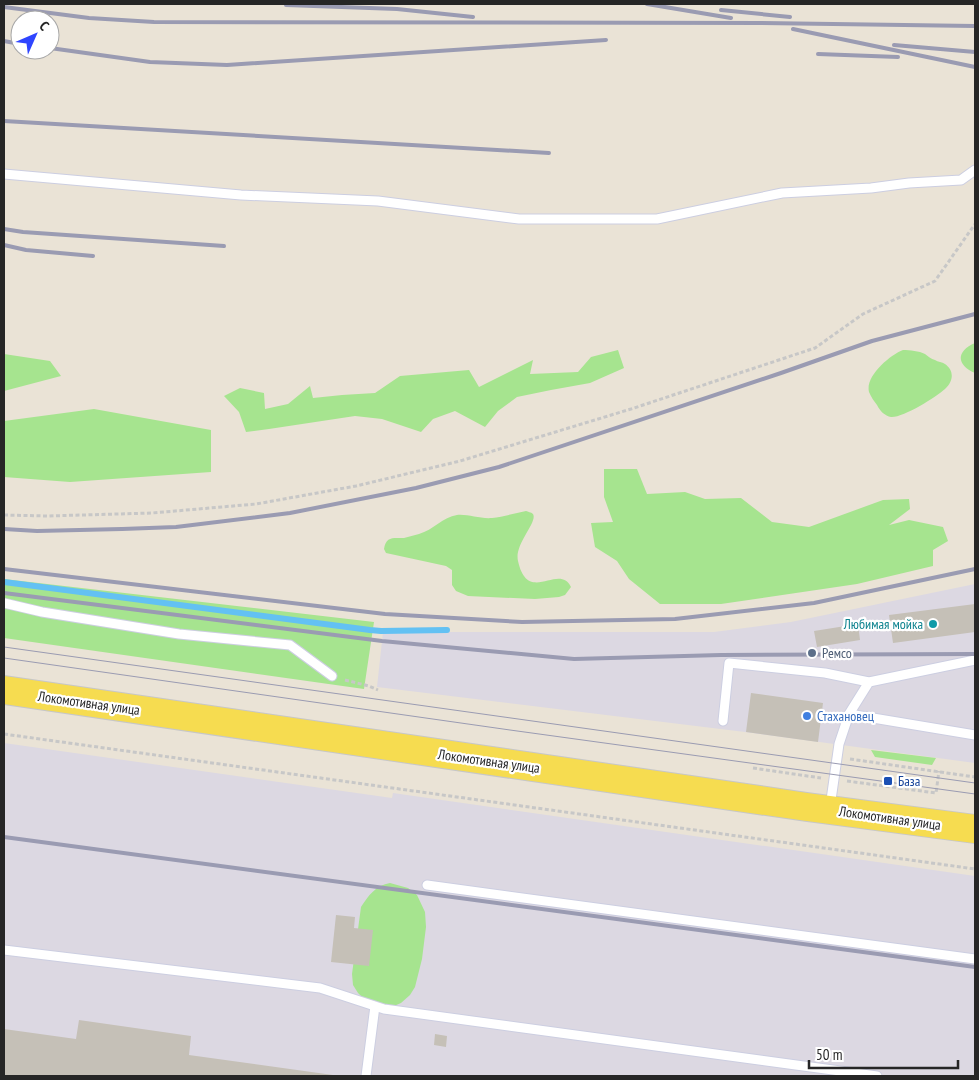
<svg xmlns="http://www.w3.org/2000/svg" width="979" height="1080" viewBox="0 0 979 1080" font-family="'PT Sans Narrow',sans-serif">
<rect width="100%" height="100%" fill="#eae3d6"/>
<!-- industrial -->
<path fill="#dcd8e2" d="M975 584V763L745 732 377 687 383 632H714L791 622Z
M4 743 392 798 393 793 975 876V1076H4Z"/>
<!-- green -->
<path fill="#a6e48f" d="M975 343V373C956 365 956 351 975 343Z
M618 350 624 368 590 383 551 390 517 397 498 411 485 427 455 411 433 419 421 432 382 419 355 416 269 429 246 432 239 412 224 396 240 388 264 393 265 409 288 404 310 386 313 398 342 395 375 393 400 376 469 370 479 387 533 360 530 374 578 372 591 357Z
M903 350C910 350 919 351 925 354 928 356 931 359 935 360 938 362 942 362 945 364 955 371 953 382 945 389 936 397 903 418 891 417 885 416 880 411 877 405 874 401 871 397 869 392 865 376 890 355 903 350Z
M4 354 50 361 61 376 4 391Z
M94 409 211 430V472L70 482 4 477V421Z
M604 469H637L647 494 685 492 705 499 741 498 772 522 809 527 883 500 909 499 910 509 889 525 909 520 943 527 948 541 933 550V566L857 584 721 604H660L629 579 617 561 595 547 591 523 613 522 604 497Z
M526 511C528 512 531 512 533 514 538 522 514 544 518 561 528 606 559 562 571 587L565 595 559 597 535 599 468 596 456 591 452 585V570L446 566 386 553 384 549C386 536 393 538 404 538 409 537 414 535 419 534 433 530 443 517 457 515 468 514 480 519 492 518 503 517 515 513 526 511Z
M4 579 374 622 364 689 4 638Z
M871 750 936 758 932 765 875 757Z
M390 883 408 888 417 895 425 912 426 927 422 959 415 987 410 995 401 1003 394 1006 385 1007 362 997 358 993 353 985 352 974 361 907C368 896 376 885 390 883Z"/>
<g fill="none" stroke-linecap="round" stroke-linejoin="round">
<!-- stream -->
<path stroke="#63c1f3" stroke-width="6" d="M4 582 370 630 381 631 447 630"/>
</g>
<!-- building -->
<path fill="#c5c0b7" d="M975 604V632L893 643 889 615Z
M858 624 860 640 817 647 814 631Z
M751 693 823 703 818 742 746 732Z
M336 915 355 917 354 928 373 930 369 966 331 962Z
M79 1020 191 1036 189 1055 333 1075V1076H4V1029L76 1039Z
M435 1034 447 1036 446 1047 434 1045Z"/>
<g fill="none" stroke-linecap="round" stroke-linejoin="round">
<defs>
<path id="service" d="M4 174 241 195 378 201 519 219H657L782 193 871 188 909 183 961 180 975 170
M4 603 42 612 179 634 290 645 332 676
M849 714 975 735
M723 721 729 663 825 673 869 682
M830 807 839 744 849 714 869 682 975 660
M427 885 975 959
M4 950 320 988 384 1009 877 1076
M366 1076 375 1006"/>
<path id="primary" d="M4 690 807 807 975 829"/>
</defs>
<!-- service casing -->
<use href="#service" stroke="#cccee1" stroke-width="11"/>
<!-- primary casing -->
<use href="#primary" stroke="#c7c7c7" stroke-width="30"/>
<!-- path -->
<path stroke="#c7c7c7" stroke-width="3" stroke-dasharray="4 2.5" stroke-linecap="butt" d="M4 515 47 516 152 513 256 504 356 486 460 461 631 409 815 348 863 314 935 281 975 224
M345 680 369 686 378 690
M4 734 975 869
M850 759 975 777
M753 768 821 778
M847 781 936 793 939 771"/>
<!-- service -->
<use href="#service" stroke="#fff" stroke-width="9"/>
<!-- primary -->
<use href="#primary" stroke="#f6dc50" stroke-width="28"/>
<!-- tram -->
<path stroke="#9a9bb2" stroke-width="1" d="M4 647 975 783
M4 658 510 730 975 794"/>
<!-- rail -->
<path stroke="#9a9bb2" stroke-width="4" d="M647 4 731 18
M286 5 397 9 473 17
M4 7 89 18 154 22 762 23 975 26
M721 10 790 17
M793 29 975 67
M4 41 20 44
M894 45 975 52
M50 48 150 62 227 65 606 40
M818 54 898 57
M4 121 549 153
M4 229 23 232 224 246
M4 245 26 250 93 256
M4 529 37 531 122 529 176 527 290 513 416 488 499 467 781 373 872 341 975 314
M4 569 385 614 522 622 675 619 814 603 975 569
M4 593 382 641 574 659 721 655 975 654
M4 837 975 967"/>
</g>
<!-- markers -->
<circle fill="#0f9aa8" stroke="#fff" stroke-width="2" cx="933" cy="624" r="5"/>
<circle fill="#5c6f8a" stroke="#fff" stroke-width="2" cx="812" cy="653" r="5"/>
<circle fill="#3f7fe0" stroke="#fff" stroke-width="2" cx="807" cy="716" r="5"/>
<rect fill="#1a4fb4" stroke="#fff" stroke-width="2" x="883" y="776" width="10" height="10" rx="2.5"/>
<g text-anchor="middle" stroke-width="4.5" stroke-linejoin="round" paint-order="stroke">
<!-- culture labels -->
<g font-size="14" fill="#0d838f" stroke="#fff" text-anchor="end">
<text x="923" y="629">Любимая мойка</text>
</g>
<!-- service labels -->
<g font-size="14" fill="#4e5e75" stroke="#fff" text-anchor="start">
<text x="822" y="658">Ремсо</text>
</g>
<!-- street labels -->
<g font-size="14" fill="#262626" stroke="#fff">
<text transform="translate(89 703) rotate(8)" y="5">Локомотивная улица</text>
<text transform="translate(489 761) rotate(8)" y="5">Локомотивная улица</text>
<text transform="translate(890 818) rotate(8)" y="5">Локомотивная улица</text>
</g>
<!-- shop labels -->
<g font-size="14" fill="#366cbe" stroke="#fff" text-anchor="start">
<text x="817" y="721">Стахановец</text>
</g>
<!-- transit labels -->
<g font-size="14" fill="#164399" stroke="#fff" text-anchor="start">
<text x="898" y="786">База</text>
</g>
</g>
<!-- border -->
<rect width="979" height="1080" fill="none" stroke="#262626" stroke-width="10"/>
<!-- north arrow -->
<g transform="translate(35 35) rotate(45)"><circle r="24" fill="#ffffff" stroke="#a8a8a8"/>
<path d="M0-4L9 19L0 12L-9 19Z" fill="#2f45ff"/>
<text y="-8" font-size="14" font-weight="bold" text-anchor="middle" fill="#262626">С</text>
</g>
<!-- scale -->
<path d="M809 1060v8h149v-8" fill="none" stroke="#262626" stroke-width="2.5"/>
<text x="816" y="1060" font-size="15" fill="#262626" stroke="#ffffff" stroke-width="4" paint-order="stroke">50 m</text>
</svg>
